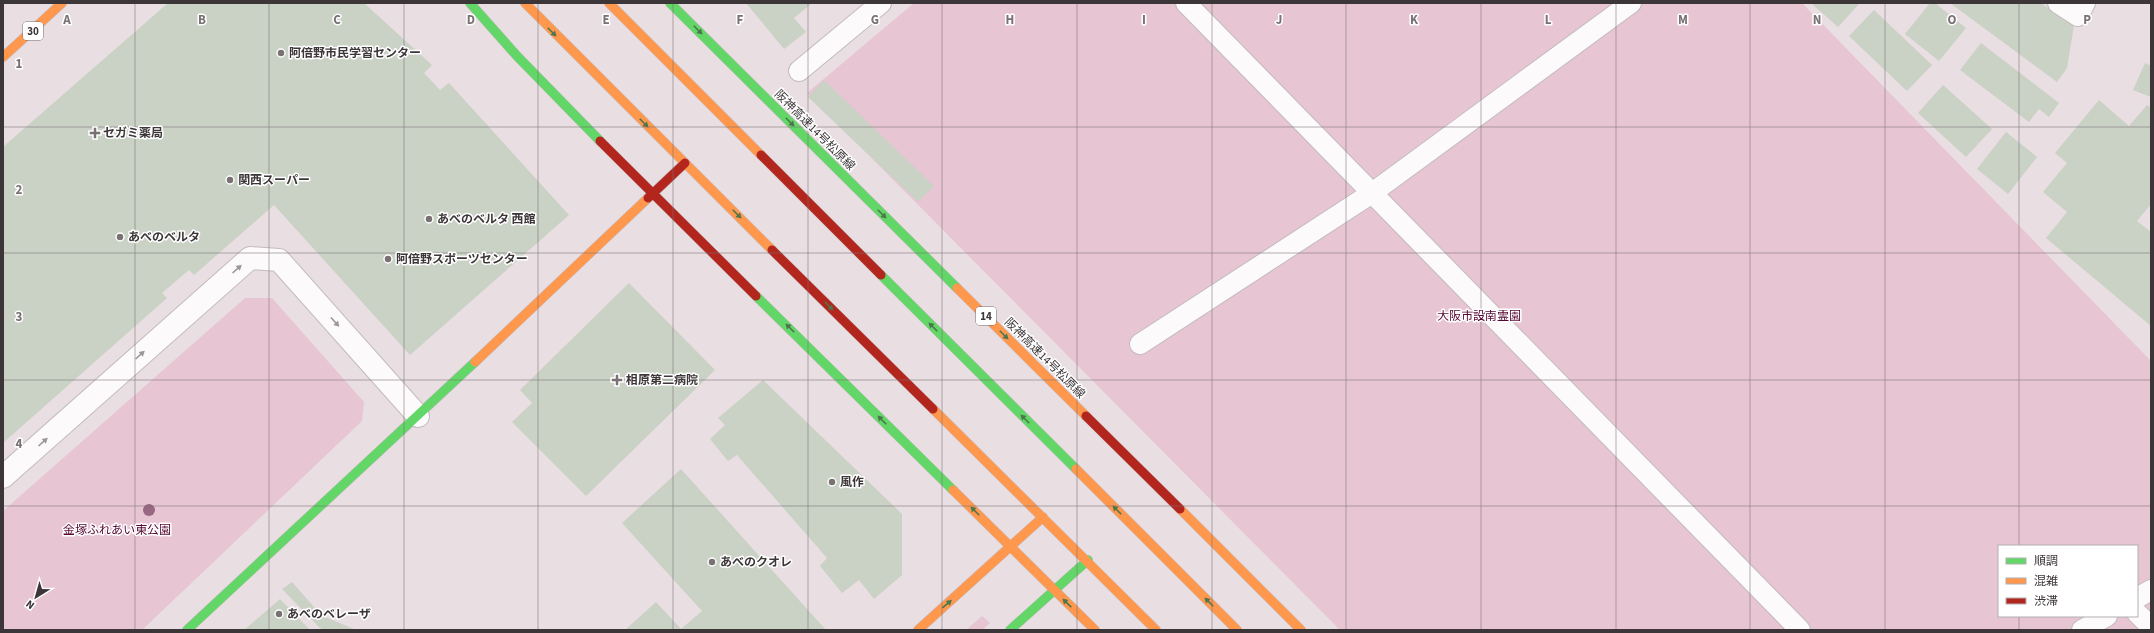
<svg xmlns="http://www.w3.org/2000/svg" width="2154" height="633" viewBox="0 0 2154 633" font-family="'Source Sans 3','Noto Sans JP',sans-serif">
<rect width="100%" height="100%" fill="#e9dee2"/>
<!-- green -->
<path fill="#e8c5d3" fill-rule="evenodd" d="M914 3H1802L2151 361V630H1340L807 93ZM1999 546H2137V616H1999Z
M245 298H272L364 402 362 421 142 630H3V511Z
M982 616 990 623 982 630H966Z"/>
<!-- building -->
<path fill="#cad1c5" d="M168 3H364L432 65 424 73 440 90 449 83 569 215 410 355 274 205 194 275 189 270 162 293 167 298 3 443V147Z
M746 3H812L794 18 806 32 784 49Z
M1811 3H1860L1838 27Z
M1930 3H1935L1966 28 1939 61 1905 34Z
M1950 3H2041L2074 25 2067 68 2057 82Z
M1874 10 1932 65 1907 91 1849 36Z
M1981 43 2059 103 2049 117 2039 109 2029 122 1960 70Z
M2145 63 2151 66V97L2133 90Z
M824 80 934 186 918 202 808 97Z
M1943 85 1992 129 1966 157 1918 113Z
M2099 100 2129 126 2147 105 2151 108V204L2137 221 2151 232V326L2046 238 2067 212 2043 192 2067 163 2055 153Z
M2006 132 2037 157 2008 194 1977 169Z
M629 283 715 370 586 496 512 422 532 403 520 390Z
M763 380 902 514V575L874 599 859 580 842 593 820 566 827 558 737 455 728 461 710 439 725 425 718 418Z
M681 469 826 630H625L656 602 681 629 702 611 622 523Z
M292 582 321 615 356 630H324L320 628 282 589Z
M280 599 310 630H244Z"/>
<g fill="none" stroke-linecap="round" stroke-linejoin="round">
<defs>
<path id="lane" d="M1186 3 1800 630
M2058 3 2078 16 2085 3
M799 71 881 3
M1140 344 1372 193 1631 3
M2137 598 2151 590
M2137 613 2151 627
M2082 630 2107 616"/>
<path id="street" d="M3 477 250 258 279 260 418 416"/>
<path id="fast" d="M470 3 517 56 600 141
M670 3 957 288
M881 275 1076 469
M756 296 953 490
M187 630 475 362
M1010 630 1088 560"/>
<path id="slow" d="M525 3 772 250
M609 3 761 155
M3 57 62 3
M957 288 1086 416
M475 362 648 198
M933 409 1156 630
M1076 469 1237 630
M953 490 1095 630
M1180 509 1301 630
M918 630 1043 517"/>
<path id="jam" d="M600 141 756 296
M761 155 881 275
M648 198 685 163
M772 250 933 409
M1086 416 1180 509"/>
</defs>
<!-- lane casing -->
<use href="#lane" stroke="#c3bbbe" stroke-width="22"/>
<!-- street casing -->
<use href="#street" stroke="#c3bbbe" stroke-width="24"/>
<!-- fast casing -->
<use href="#fast" stroke="#c3bbbe" stroke-width="10"/>
<!-- slow casing -->
<use href="#slow" stroke="#c3bbbe" stroke-width="10"/>
<!-- jam casing -->
<use href="#jam" stroke="#c3bbbe" stroke-width="10"/>
<!-- lane -->
<use href="#lane" stroke="#fcfafb" stroke-width="20"/>
<!-- street -->
<use href="#street" stroke="#fcfafb" stroke-width="22"/>
<!-- fast -->
<use href="#fast" stroke="#63d668" stroke-width="9"/>
<!-- slow -->
<use href="#slow" stroke="#ff974d" stroke-width="9"/>
<!-- jam -->
<use href="#jam" stroke="#b3261e" stroke-width="9"/>
</g>
<!-- trees -->
<circle fill="#986882" cx="149" cy="510" r="6"/>
<!-- one-way arrows -->
<defs><path id="oneway-solid" d="M-6-.8H1V-3.2L6.5 0L1 3.2V.8H-6Z"/></defs>
<g fill="#4c764c">
<use href="#oneway-solid" transform="translate(698 30) rotate(45)"/>
<use href="#oneway-solid" transform="translate(552 32) rotate(45)"/>
<use href="#oneway-solid" transform="translate(790 122) rotate(45)"/>
<use href="#oneway-solid" transform="translate(644 123) rotate(45)"/>
<use href="#oneway-solid" transform="translate(737 214) rotate(45)"/>
<use href="#oneway-solid" transform="translate(882 214) rotate(45)"/>
<use href="#oneway-solid" transform="translate(829 306) rotate(45)"/>
<use href="#oneway-solid" transform="translate(933 327) rotate(-135)"/>
<use href="#oneway-solid" transform="translate(790 328) rotate(-135)"/>
<use href="#oneway-solid" transform="translate(1004 335) rotate(45)"/>
<use href="#oneway-solid" transform="translate(1025 419) rotate(-135)"/>
<use href="#oneway-solid" transform="translate(882 420) rotate(-135)"/>
<use href="#oneway-solid" transform="translate(1117 510) rotate(-135)"/>
<use href="#oneway-solid" transform="translate(975 511) rotate(-135)"/>
<use href="#oneway-solid" transform="translate(1209 602) rotate(-135)"/>
<use href="#oneway-solid" transform="translate(1067 603) rotate(-136)"/>
<use href="#oneway-solid" transform="translate(947 604) rotate(-41)"/>
</g>
<g fill="#9c989a">
<use href="#oneway-solid" transform="translate(237 269) rotate(-42)"/>
<use href="#oneway-solid" transform="translate(335 322) rotate(48)"/>
<use href="#oneway-solid" transform="translate(140 355) rotate(-42)"/>
<use href="#oneway-solid" transform="translate(43 442) rotate(-42)"/>
</g>
<!-- grid -->
<path fill="none" stroke="#797174" stroke-width="1" stroke-opacity="0.55" d="M135 3V630M269 3V630M404 3V630M538 3V630M673 3V630M808 3V630M942 3V630M1077 3V630M1212 3V630M1346 3V630M1481 3V630M1616 3V630M1750 3V630M1885 3V630M2019 3V546M3 127H2151M3 253H2151M3 380H2151M3 506H2151M2019 616V630"/>
<!-- markers -->
<g fill="#797174" stroke="#fff" stroke-width="1.5">
<circle cx="281" cy="53" r="4"/>
<path d="M93 127h4v4h4v4h-4v4h-4v-4h-4v-4h4z"/>
<circle cx="230" cy="180" r="4"/>
<circle cx="429" cy="219" r="4"/>
<circle cx="120" cy="237" r="4"/>
<circle cx="388" cy="259" r="4"/>
<path d="M615 374h4v4h4v4h-4v4h-4v-4h-4v-4h4z"/>
<circle cx="832" cy="482" r="4"/>
<circle cx="712" cy="562" r="4"/>
<circle cx="279" cy="614" r="4"/>
</g>
<g text-anchor="middle" stroke-width="3" stroke-linejoin="round" paint-order="stroke">
<!-- shield labels -->
<g fill="#fff" stroke="#777274" stroke-width="1">
<rect x="23" y="22" width="20" height="18" rx="3"/>
<rect x="976" y="307" width="20" height="18" rx="3"/>
</g>
<g font-size="11" font-weight="bold" fill="#3d3639">
<text x="33" y="35">30</text>
<text x="986" y="320">14</text>
</g>
<!-- poi labels -->
<g font-size="12" font-weight="bold" fill="#3d3639" stroke="#fff" text-anchor="start">
<text x="289" y="57">阿倍野市民学習センター</text>
<text x="103" y="137">セガミ薬局</text>
<text x="238" y="184">関西スーパー</text>
<text x="437" y="223">あべのベルタ 西館</text>
<text x="128" y="241">あべのベルタ</text>
<text x="396" y="263">阿倍野スポーツセンター</text>
<text x="626" y="384">相原第二病院</text>
<text x="840" y="486">風作</text>
<text x="720" y="566">あべのクオレ</text>
<text x="287" y="618">あべのベレーザ</text>
</g>
<!-- street labels -->
<g font-size="12" fill="#3d3639" stroke="#fff">
<text transform="translate(815 130) rotate(45)" y="4">阪神高速14号松原線</text>
<text transform="translate(1045 358) rotate(45)" y="4">阪神高速14号松原線</text>
</g>
<!-- park labels -->
<g font-size="12" fill="#550733" stroke="#fff">
<text x="1479" y="320">大阪市設南霊園</text>
<text x="117" y="534">金塚ふれあい東公園</text>
</g>
</g>
<g font-size="13" text-anchor="middle" font-weight="bold" fill="#797174" stroke="#fff" stroke-width="3" stroke-linejoin="round" paint-order="stroke">
<text x="67" y="24">A</text>
<text x="202" y="24">B</text>
<text x="337" y="24">C</text>
<text x="471" y="24">D</text>
<text x="606" y="24">E</text>
<text x="740" y="24">F</text>
<text x="875" y="24">G</text>
<text x="1010" y="24">H</text>
<text x="1144" y="24">I</text>
<text x="1279" y="24">J</text>
<text x="1414" y="24">K</text>
<text x="1548" y="24">L</text>
<text x="1683" y="24">M</text>
<text x="1817" y="24">N</text>
<text x="1952" y="24">O</text>
<text x="2087" y="24">P</text>
<text x="19" y="68">1</text>
<text x="19" y="194">2</text>
<text x="19" y="321">3</text>
<text x="19" y="448">4</text>
</g>
<!-- border -->
<rect width="2154" height="633" fill="none" stroke="#3d3639" stroke-width="8"/>
<!-- legend -->
<rect x="1998" y="545" width="140" height="72" fill="#ffffff" stroke="#b1afb0"/>
<rect x="2006" y="558" width="20" height="6" fill="#63d668" stroke="#b1afb0"/>
<text x="2034" y="565" font-size="12" fill="#3d3639">順調</text>
<rect x="2006" y="578" width="20" height="6" fill="#ff974d" stroke="#b1afb0"/>
<text x="2034" y="585" font-size="12" fill="#3d3639">混雑</text>
<rect x="2006" y="598" width="20" height="6" fill="#b3261e" stroke="#b1afb0"/>
<text x="2034" y="605" font-size="12" fill="#3d3639">渋滞</text>
<!-- north arrow -->
<g transform="translate(36 597) rotate(217)" stroke="#ffffff" stroke-width="3" paint-order="stroke">
<path d="M0-3L7 15L0 10L-7 15Z" fill="#3d3639"/>
<text y="-6" font-size="11" font-weight="bold" text-anchor="middle" fill="#3d3639">N</text>
</g>
</svg>
